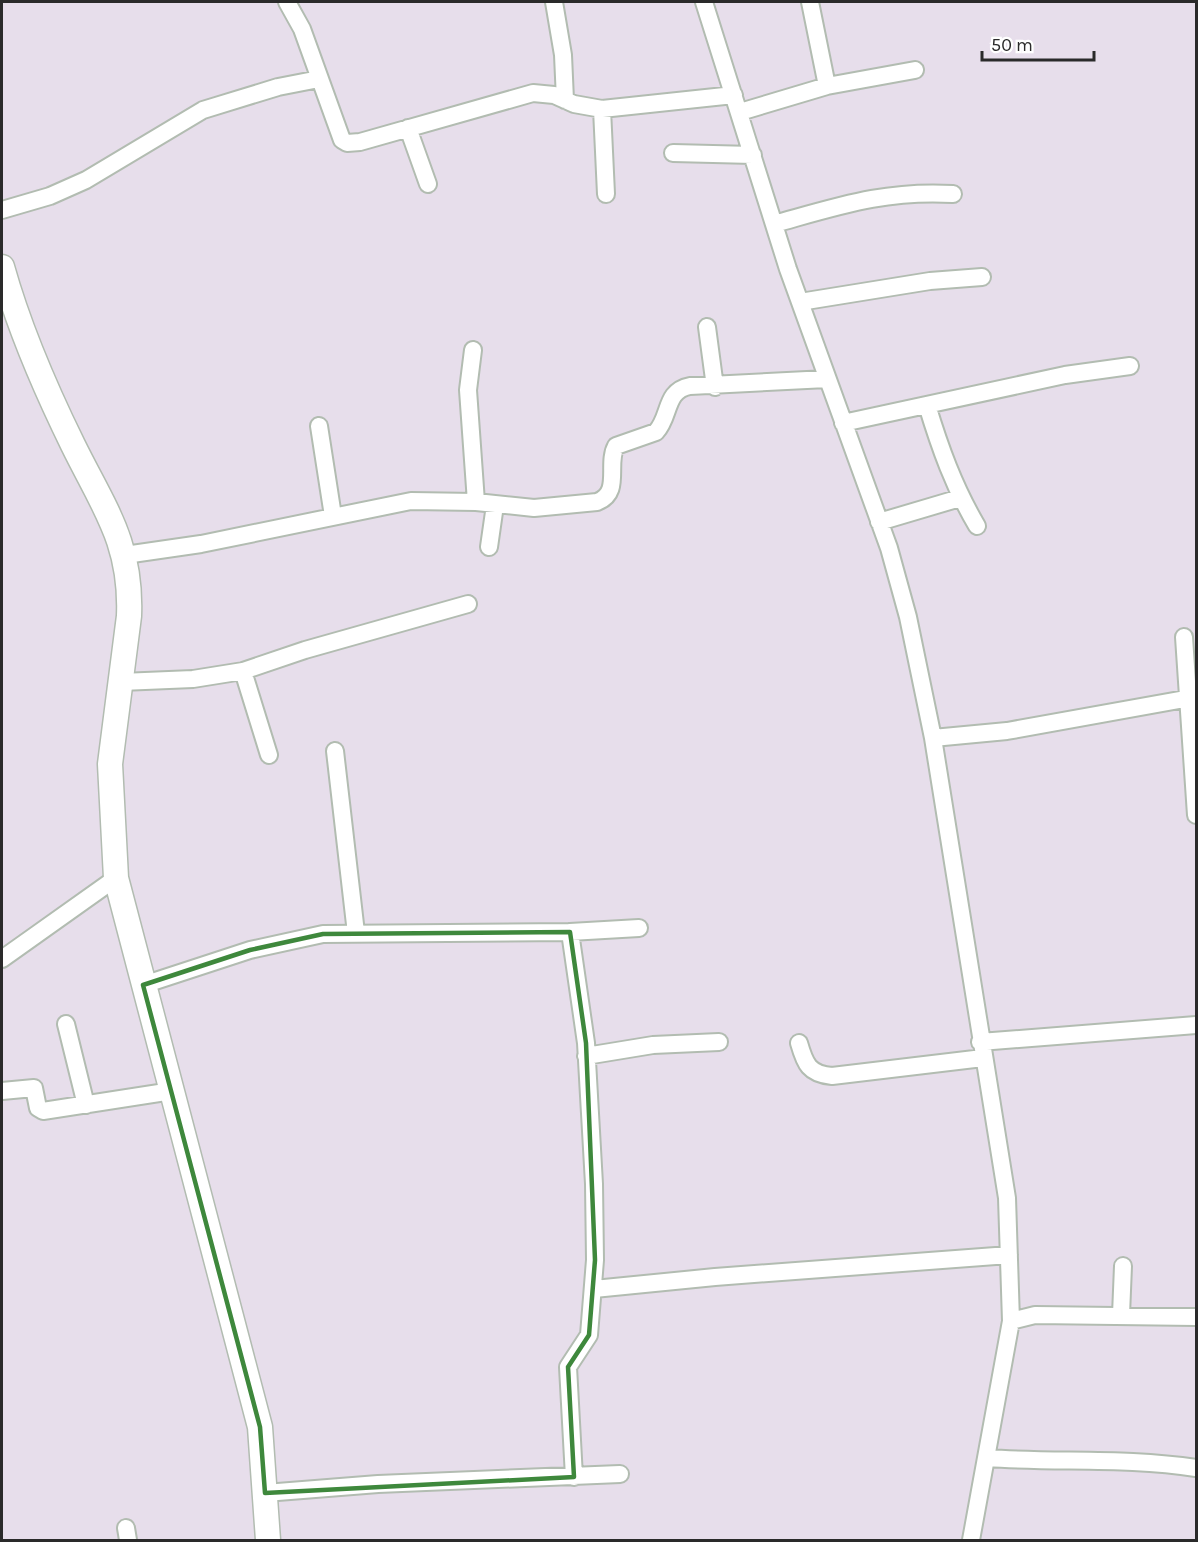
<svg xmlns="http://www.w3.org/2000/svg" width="1198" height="1542" viewBox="0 0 1198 1542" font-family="Karla,sans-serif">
<rect width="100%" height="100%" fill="#e7deeb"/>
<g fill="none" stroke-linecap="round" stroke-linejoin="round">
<defs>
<path id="minor" d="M287 2 302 29 342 140 347 143 360 142 533 93 554 95 574 104 602 109 734 95
M554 2 563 55 565 100
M704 2 788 269 889 548 908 617 933 738 1007 1198 1011 1321 971 1540
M810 2 827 86
M602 109 606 194
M740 112 827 86 915 70
M408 128 428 184
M673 153 753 155
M2 210 50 196 86 180 203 110 278 87 319 79
M774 224C839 206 885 190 953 194
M800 302 930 281 982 277
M707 327 715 387
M473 350 468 390 476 502
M927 405C940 448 954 487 977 526
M843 423 1065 375 1130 366
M319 426 333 516
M879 522 960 498
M489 547 495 505
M125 555 201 544 411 501 476 502 534 508 597 502C622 493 606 464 616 446L656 432C671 416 664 391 690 386L827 379
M1184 637 1196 815
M243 671 269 755
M121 682 193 679 243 671 305 650 468 604
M933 738 1007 731 1196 697
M335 751 356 933
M570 932 586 1043 594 1184 595 1260 589 1335 568 1367 574 1477
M2 959 116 878
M143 985 250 950 323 934 570 932 639 928
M66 1024 86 1105
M980 1042 1196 1025
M799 1043C805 1064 809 1074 832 1076L983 1058
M586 1056 653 1045 719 1042
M2 1091 34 1088 38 1108 43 1111 172 1091
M594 1289 715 1277 1009 1255
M1121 1315 1123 1266
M1011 1321 1035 1315 1196 1317
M987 1458C1057 1463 1127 1457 1196 1468
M265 1493 378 1484 620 1474
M126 1528 128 1540"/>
<path id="secondary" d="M2 267C19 328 45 388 73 445 104 508 132 543 129 616L110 764 116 878 260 1427 268 1540"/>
</defs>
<!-- minor casing -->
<use href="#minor" stroke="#b2bcb1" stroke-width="20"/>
<!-- secondary casing -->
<use href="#secondary" stroke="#b2bcb1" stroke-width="27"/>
<!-- minor -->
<use href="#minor" stroke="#fff" stroke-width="16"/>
<!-- secondary -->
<use href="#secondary" stroke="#fff" stroke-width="24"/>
</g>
<!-- marked area -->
<path fill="none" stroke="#3e883c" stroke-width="4.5" stroke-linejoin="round" d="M570 932 586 1043 595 1260 589 1335 568 1367 574 1477 265 1493 260 1427 143 985 250 950 323 934Z"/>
<!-- border -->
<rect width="1198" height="1542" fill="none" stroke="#2a2a2a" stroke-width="6"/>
<!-- scale -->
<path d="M982 51v9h112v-9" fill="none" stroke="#2a2a2a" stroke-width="3"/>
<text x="991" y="51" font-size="18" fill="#2a2a2a" stroke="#ffffff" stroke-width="4.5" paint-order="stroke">50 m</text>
</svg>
